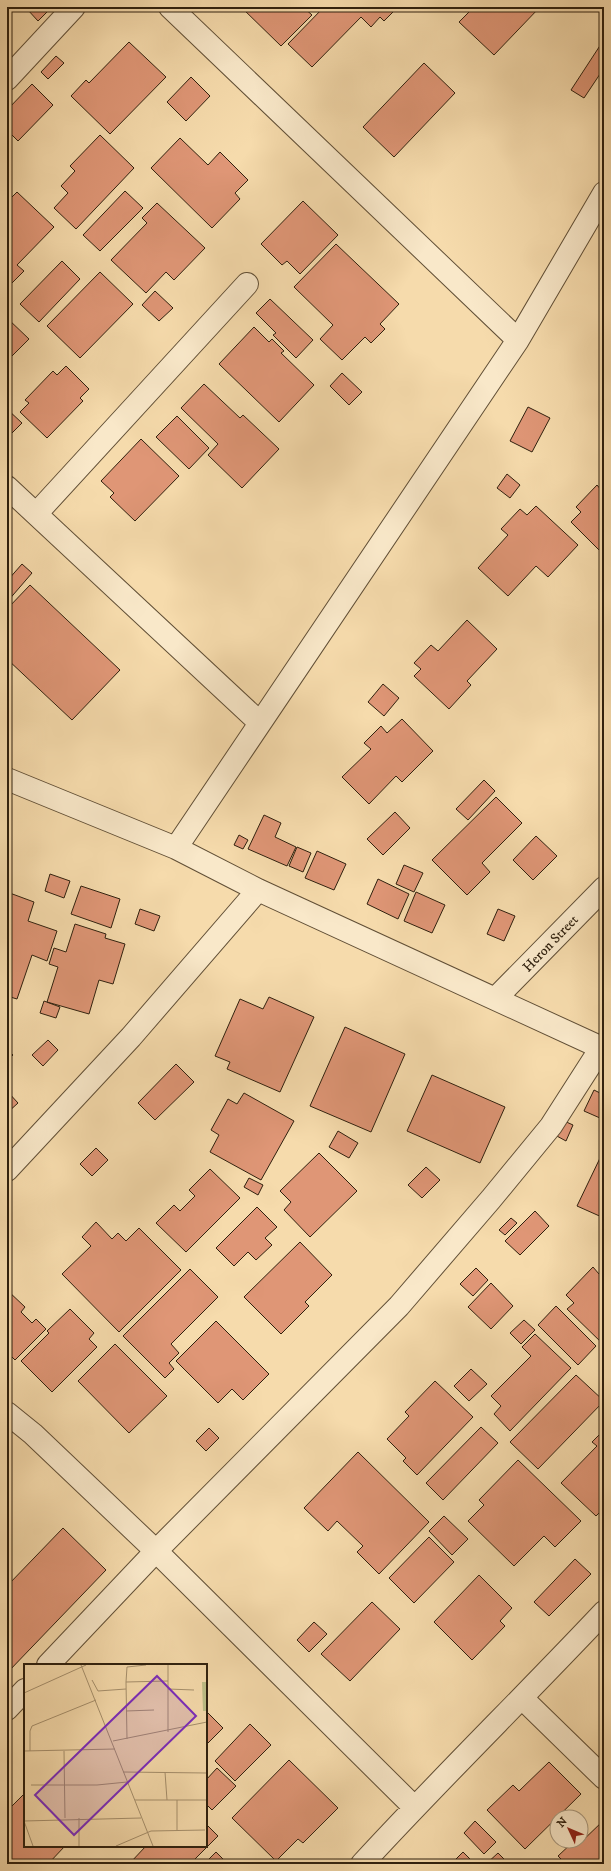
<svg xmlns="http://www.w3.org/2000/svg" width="611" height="1871" viewBox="0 0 611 1871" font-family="'IM FELL DW Pica',serif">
<rect width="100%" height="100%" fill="#f6dbac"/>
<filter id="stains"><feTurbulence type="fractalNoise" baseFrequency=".005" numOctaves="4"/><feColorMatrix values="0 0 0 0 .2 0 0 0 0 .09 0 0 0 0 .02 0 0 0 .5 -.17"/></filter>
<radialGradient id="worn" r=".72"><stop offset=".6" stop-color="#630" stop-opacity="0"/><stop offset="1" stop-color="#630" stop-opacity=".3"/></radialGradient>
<!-- building -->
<path fill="#df9676" stroke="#2f200e" d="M29 7H52L38 21 27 9Z
M241 7H303L312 15 281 46Z
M324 7H398L384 21 380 17 371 27 361 17 312 67 288 44Z
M474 7H540L494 55 459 22Z
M603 41 604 42V68L584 98 571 90Z
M129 42 166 77 110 134 71 96 86 80 89 83Z
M56 56 64 63 48 79 41 72Z
M424 63 455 93 394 157 363 127Z
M191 77 210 96 186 121 167 102Z
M32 84 53 105 18 141 7 130V110Z
M100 135 134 168 76 229 54 208 68 193 61 186 75 171 70 166Z
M180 138 208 165 220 152 248 180 235 193 240 199 212 228 151 168Z
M125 191 143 208 100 251 83 235Z
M17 192 54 227 17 265 24 271 7 288V202Z
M303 201 338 235 300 274 287 261 282 265 261 244Z
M157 203 205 248 174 280 166 272 146 293 111 260 147 223 142 218Z
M336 244 399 304 380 324 385 329 371 343 365 337 342 360 320 339 333 325 294 287Z
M62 261 80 279 39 322 20 304Z
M100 272 133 304 80 358 47 326Z
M155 291 173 308 159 321 142 305Z
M270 299 313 340 296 358 273 335 276 333 256 313Z
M7 318 29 339 7 361Z
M254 327 269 342 272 339 284 351 281 353 314 385 279 422 219 364Z
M66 366 89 389 80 398 83 401 47 438 20 412 29 403 25 400 53 371 57 375Z
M342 373 362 392 349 405 330 386Z
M204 384 240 418 243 415 279 449 242 488 208 455 218 444 181 408Z
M528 407 550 418 532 452 510 441Z
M7 409 22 423 7 438Z
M177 416 209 448 189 469 156 437Z
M141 439 179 476 135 521 110 497 114 493 101 481Z
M507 474 520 485 510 498 497 488Z
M597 485 602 491 604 489V555L571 522 581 512 576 507Z
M536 506 578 545 548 577 536 566 508 596 478 568 508 535 501 529 520 509 527 515Z
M22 564 32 573 7 602V581Z
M30 585 120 670 72 720 7 659V609Z
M467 620 497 649 467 681 471 685 449 709 414 676 421 669 414 663 431 645 438 651Z
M383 684 399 698 384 716 368 702Z
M402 719 433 751 402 782 396 776 369 804 342 777 371 749 364 743 381 726 387 733Z
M484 780 495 791 468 820 456 809Z
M496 797 522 823 482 863 490 872 467 895 432 860Z
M395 812 410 828 383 855 367 839Z
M264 815 281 823 275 837 296 847 287 866 248 849Z
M239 835 248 840 243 849 234 845Z
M536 836 557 856 533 880 513 860Z
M297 847 311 853 303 872 289 866Z
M317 851 346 864 334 890 305 878Z
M404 865 423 873 414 892 396 884Z
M50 874 70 881 64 898 45 891Z
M378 879 409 894 398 919 367 904Z
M81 886 120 899 111 928 71 914Z
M7 892 34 902 28 921 57 931 47 961 32 955 17 999 7 996Z
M416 892 445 905 432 933 404 921Z
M140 909 160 916 154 931 135 924Z
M498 909 515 916 504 941 487 934Z
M75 924 106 934 105 938 125 944 113 984 99 980 89 1014 47 1002 58 967 49 964 54 948 66 952Z
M269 997 314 1017 280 1092 227 1069 230 1062 215 1056 240 999 263 1009Z
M44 1001 60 1007 56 1018 40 1013Z
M345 1027 405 1054 371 1132 310 1106Z
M48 1040 58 1050 43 1066 32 1055Z
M7 1049 13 1055 7 1061Z
M176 1064 194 1082 155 1120 138 1103Z
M432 1075 505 1107 480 1163 407 1131Z
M594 1090 604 1095V1109L600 1118 584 1111Z
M7 1091 18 1103 7 1113Z
M244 1093 294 1121 261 1180 210 1152 219 1135 211 1130 228 1099 237 1104Z
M562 1120 573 1125 566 1141 555 1135Z
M338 1131 358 1143 349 1158 329 1147Z
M96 1148 108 1160 92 1176 80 1164Z
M319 1153 357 1191 310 1237 284 1210 291 1202 280 1191Z
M601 1156 604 1158V1218L577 1206Z
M426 1167 440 1180 422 1198 408 1185Z
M210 1169 240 1198 186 1252 156 1223 174 1205 180 1211 195 1196 189 1190Z
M249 1178 263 1185 258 1195 244 1187Z
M257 1207 277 1227 265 1238 272 1245 256 1260 248 1252 234 1266 216 1248Z
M535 1211 549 1226 520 1255 505 1241Z
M511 1218 517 1223 505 1235 499 1230Z
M96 1222 112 1239 118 1233 126 1241 139 1228 181 1270 119 1332 62 1274 91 1246 82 1237Z
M300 1242 332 1275 305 1302 309 1306 281 1334 244 1297Z
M593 1267 599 1274 604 1269V1345L567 1309 574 1303 566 1295Z
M476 1268 488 1280 473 1296 460 1284Z
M190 1269 218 1297 171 1344 179 1353 169 1363 174 1369 165 1378 123 1336Z
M491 1283 513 1306 491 1329 468 1307Z
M7 1290 25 1307 21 1312 32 1323 36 1319 46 1329 15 1360 7 1352Z
M556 1306 596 1346 578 1365 538 1325Z
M70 1309 94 1333 89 1339 97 1347 52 1392 21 1361 49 1333 47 1331Z
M524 1320 535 1330 521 1344 510 1333Z
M216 1321 269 1374 243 1400 232 1389 218 1403 176 1361Z
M535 1334 571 1368 510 1431 494 1414 501 1406 491 1396 531 1356 522 1347Z
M115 1344 167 1396 129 1433 78 1381Z
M471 1369 487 1384 469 1401 454 1386Z
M576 1375 604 1401 538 1469 510 1442Z
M435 1381 473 1417 417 1475 403 1461 406 1458 387 1439 409 1416 405 1412Z
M481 1427 498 1443 443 1500 426 1483Z
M209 1428 219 1438 206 1451 196 1441Z
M604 1430V1508L596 1516 561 1483 597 1446 592 1442Z
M358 1452 429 1522 379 1574 357 1552 363 1546 337 1521 328 1531 304 1508Z
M518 1460 581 1521 555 1547 544 1536 514 1566 468 1521 484 1505 479 1500Z
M444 1516 468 1539 452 1555 429 1531Z
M63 1528 106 1570 7 1673V1586Z
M429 1537 454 1562 414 1603 389 1578Z
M7 1539 12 1544 7 1549Z
M575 1559 591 1574 549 1616 534 1602Z
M479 1575 512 1608 500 1621 505 1626 472 1660 434 1622Z
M372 1602 400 1629 350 1681 321 1654Z
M314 1622 327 1634 309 1652 297 1640Z
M206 1711 223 1728 206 1745Z
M250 1724 271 1745 235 1781 215 1761Z
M289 1760 338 1808 303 1843 298 1839 276 1861 232 1818Z
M549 1762 581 1794 525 1849 487 1810 513 1785 519 1791Z
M217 1768 236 1786 212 1810 206 1804V1780Z
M23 1795 25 1798V1846H65L48 1864H12L7 1859V1811Z
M604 1820V1864H566L558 1856 574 1841 578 1845Z
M475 1821 496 1842 484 1854 464 1833Z
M206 1824 218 1836 190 1864 186 1861 183 1864 130 1863 146 1846H206Z
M216 1852 228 1864H204Z
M463 1852 475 1864H451Z
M498 1853 509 1864H486Z"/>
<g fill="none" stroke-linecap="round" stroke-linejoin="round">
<defs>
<path id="minor" d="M170 7 518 340
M7 79 74 7
M7 487 259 722
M36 514 247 284
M7 779 176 848 258 890 604 1049
M176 848 518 340 604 193
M495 999 604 888
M7 1170 131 1037 258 890
M7 1413 33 1434 156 1551 414 1807
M48 1665 156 1551 399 1306 491 1199 551 1126 601 1048
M522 1698 604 1778
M7 1709 25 1690
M362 1864C441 1778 524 1697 604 1612"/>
</defs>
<!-- minor casing -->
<use href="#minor" stroke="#614f36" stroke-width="24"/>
<!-- minor -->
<use href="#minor" stroke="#f9e8c9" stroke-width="22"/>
</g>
<g text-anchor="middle" stroke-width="3" stroke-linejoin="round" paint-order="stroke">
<!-- street labels -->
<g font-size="14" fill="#2f200e" stroke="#f9e8c9">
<text transform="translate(550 943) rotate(-46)" y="5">Heron Street</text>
</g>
</g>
<!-- overview -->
<g transform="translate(24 1664)">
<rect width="183" height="183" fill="#f6dbac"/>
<path d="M178 18H183V47H179Z" fill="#bec088"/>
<path fill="none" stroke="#a6906d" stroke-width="1" d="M57 1 129 182M144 1V68M68 16 74 27 102 25M102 18 103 3 122 1M144 25 170 26M0 29 62 1M102 47 130 46M103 75 102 18 144 17M89 77 183 58M0 87 91 85M6 87V67L8 62 72 36M40 87 41 154M99 108 183 109M141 108 143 136M7 121H73L103 118M111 136H183M153 136V166M0 157 117 154M0 157 9 182M55 182V154M92 182 127 167 181 166"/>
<path fill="#7b2cbf" fill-opacity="0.15" stroke="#7b2cbf" stroke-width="2" d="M133 12 172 52 50 171 11 131Z"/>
<rect width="183" height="183" fill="none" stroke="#2f200e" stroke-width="2"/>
</g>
<!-- margin -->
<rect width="611" height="1871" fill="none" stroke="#f6dbac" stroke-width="24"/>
<rect x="8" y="8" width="595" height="1855" fill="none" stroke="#2f200e" stroke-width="2"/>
<rect x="12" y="12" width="587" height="1847" fill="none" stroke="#2f200e"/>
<!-- north arrow -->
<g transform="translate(569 1829) rotate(314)"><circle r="19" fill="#f9e8c9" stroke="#a8987e"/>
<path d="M0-3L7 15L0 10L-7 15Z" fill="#8f2418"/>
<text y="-6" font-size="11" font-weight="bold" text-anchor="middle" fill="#2f200e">N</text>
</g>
<rect width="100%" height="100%" filter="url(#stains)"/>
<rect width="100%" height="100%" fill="url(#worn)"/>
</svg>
